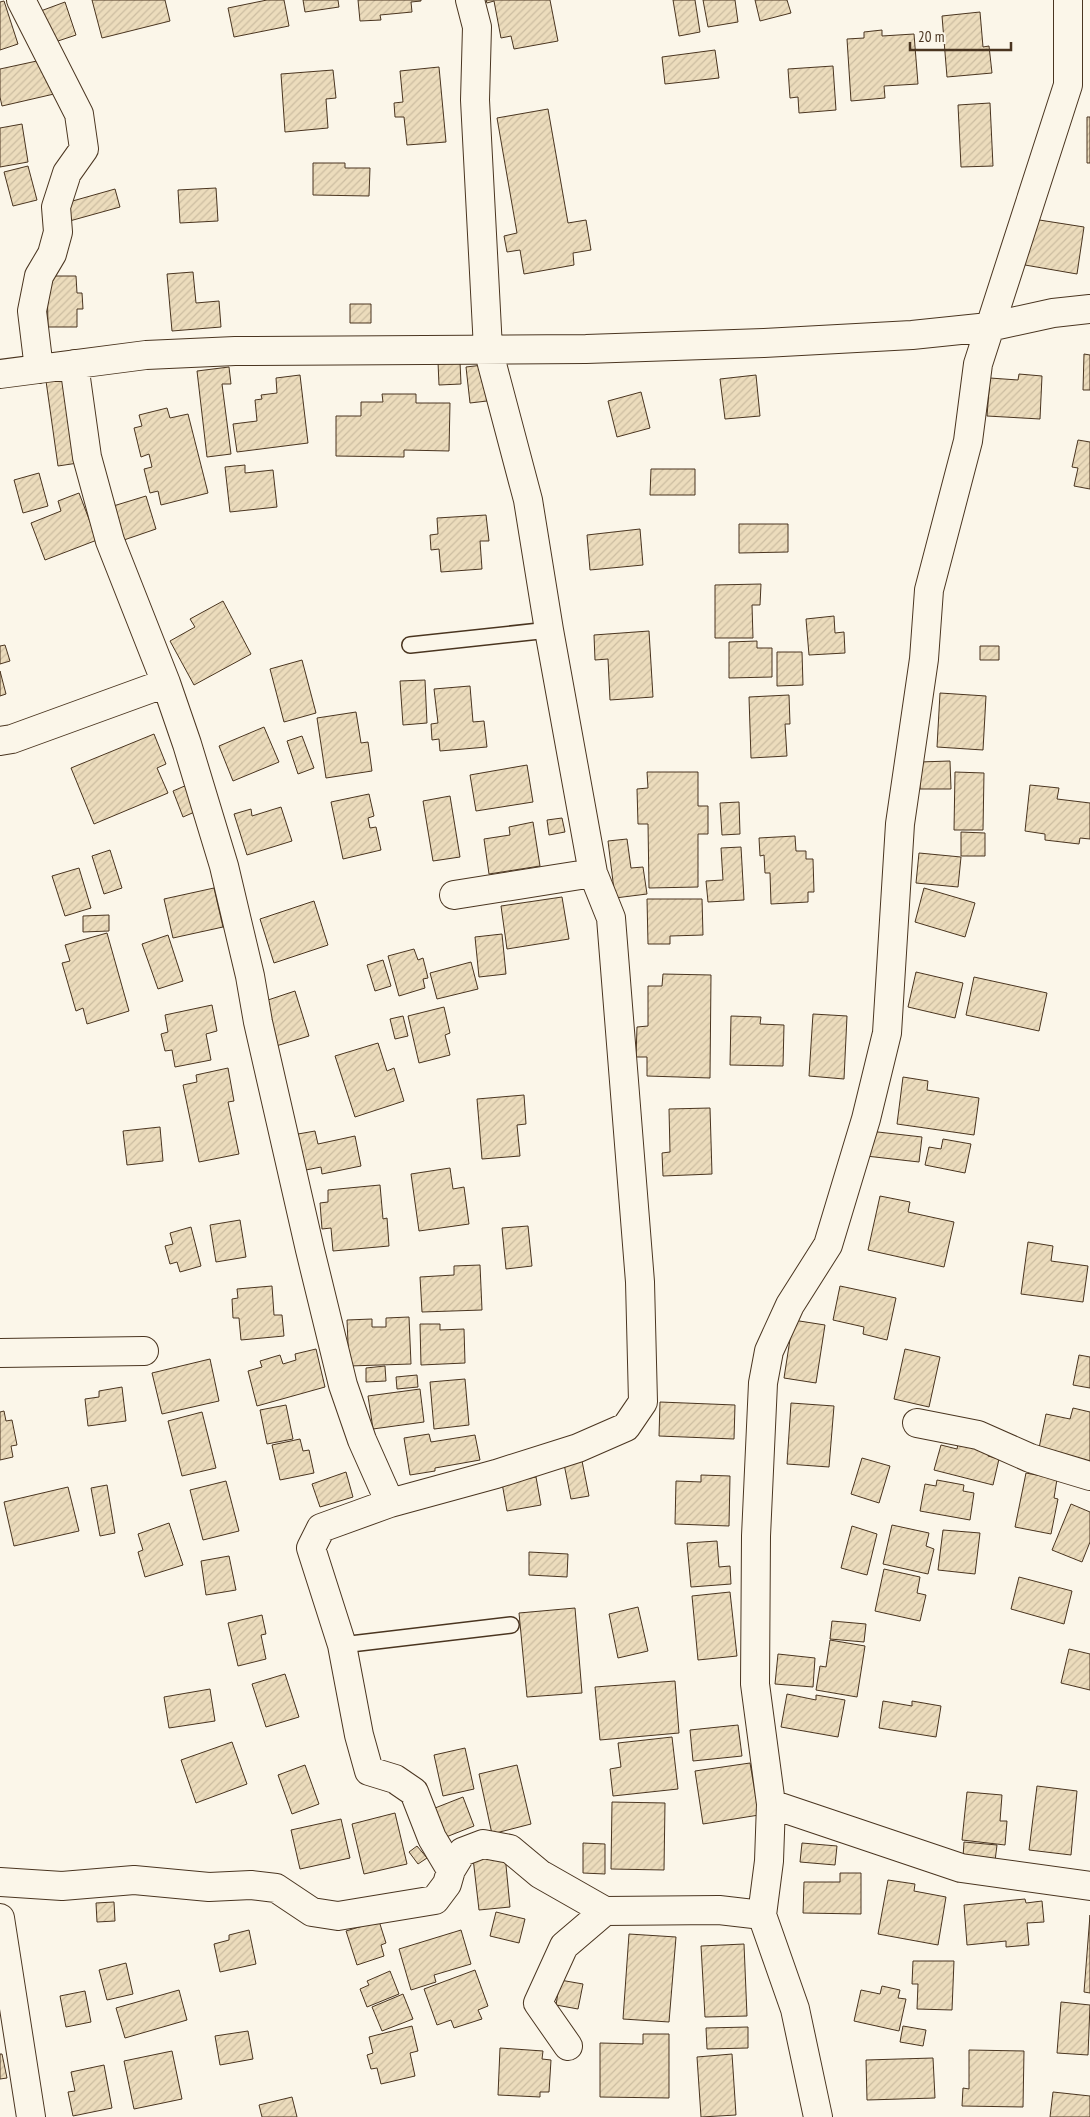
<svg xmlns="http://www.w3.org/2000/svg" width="1090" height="2117" viewBox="0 0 1090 2117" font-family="'PT Sans Narrow',sans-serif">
<defs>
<pattern id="building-hatch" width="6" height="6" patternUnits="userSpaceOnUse" patternTransform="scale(1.25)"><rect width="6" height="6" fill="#ecdcbc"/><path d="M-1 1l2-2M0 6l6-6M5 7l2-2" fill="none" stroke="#ccbda1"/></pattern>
</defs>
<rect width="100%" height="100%" fill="#fbf6e9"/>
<!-- building -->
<path fill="url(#building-hatch)" stroke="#4a3520" d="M92 0H165L170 21 102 38Z
M267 0H284L289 26 234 37 228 8Z
M303 0H338L339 7 305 12Z
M358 0H421V1L411 2 412 12 380 15 381 20 360 21Z
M486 0H550L558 41 514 49 511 36 501 38 494 1 487 3Z
M673 0H695L700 32 679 36Z
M703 0H735L738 22 708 27Z
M755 0H787L791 13 760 21Z
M4 1 18 44 0 50V2Z
M65 2 76 35 49 44 38 12Z
M980 12 983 47 989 46 992 73 947 77 942 16Z
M882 30V36L914 34 918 84 884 86 885 98 851 101 847 39 864 38V32Z
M715 50 719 78 665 84 662 57Z
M46 59 54 94 2 106 0 97V69Z
M833 66 836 110 799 113 798 97 790 98 788 69Z
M439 67 446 142 407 145 404 117H395L394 103 403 102 400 71Z
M333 70 336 98 326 99 328 128 285 132 281 74Z
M990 103 993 166 961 167 958 105Z
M548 109 568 223 586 220 591 250 573 253 574 265 524 274 520 250 507 252 504 236 517 233 497 118Z
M1087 117H1090V163H1087Z
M22 124 28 162 0 167V128Z
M313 163H345V168H370L369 196 313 195Z
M28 166 37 200 13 206 4 172Z
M216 188 218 221 180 223 178 190Z
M115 189 120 207 66 222 62 204Z
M1033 219 1084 227 1077 274 1025 265Z
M193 272 196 303 219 301 221 327 172 331 167 274Z
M47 276H76L77 293H82L83 309H77V327H48Z
M350 304H371V323H350Z
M1084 354 1090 355V390H1083Z
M438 362H460L461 384 439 385Z
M483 365 487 401 470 403 466 367Z
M229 367 231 384H222L231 454 207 457 197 371Z
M1019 374 1042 376 1040 419 987 416 990 378 1018 380Z
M300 375 308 443 237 452 233 424 257 421 255 400 262 399 261 395 277 393 276 378Z
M756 375 760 416 725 419 720 379Z
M65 378 78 463 58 466 46 381Z
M641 392 650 428 617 437 608 401Z
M382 394H416V403H450L449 451 404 450V457L336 456V416H361V402H383Z
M167 408 170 418 188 414 208 493 161 505 158 491 150 493 144 469 152 467 149 454 141 457 134 428 142 426 139 415Z
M1078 440 1090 442V489L1074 486 1078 468 1072 467Z
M245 465V473L273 470 277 507 230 512 225 467Z
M651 469H695V495H650Z
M39 473 48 506 23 513 14 480Z
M79 493 97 540 45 560 31 523 61 511 58 501Z
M146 496 156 529 121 541 110 507Z
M486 515 489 541H480L482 569 441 572 439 549 431 550 430 535 438 534 437 518Z
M739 524H788V552L739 553Z
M640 529 643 565 590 570 587 535Z
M761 584 760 605H752L753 638H715V585Z
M223 601 251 654 194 685 170 641 195 627 190 619Z
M834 616 835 633 844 632 845 653 809 655 806 619Z
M649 631 653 697 610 700 608 659 595 660 594 635Z
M757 641V648H772V677L729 678V642Z
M5 645 10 661 0 664V646Z
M980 646H999V660H980Z
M777 652H802L803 685 777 686Z
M302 660 316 713 284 722 270 669Z
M0 671 6 694 0 696Z
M425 680 427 723 403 725 400 681Z
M470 686 473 722 484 721 487 747 440 751 439 739 432 740 431 724 438 723 434 689Z
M940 693 986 696 983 750 937 747Z
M789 695 790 724H785L787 756 751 758 749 697Z
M356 712 361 743 368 742 372 771 326 778 317 718Z
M264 727 279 762 233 781 219 746Z
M154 734 166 764 157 768 168 793 94 824 71 768Z
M302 736 314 768 298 774 287 741Z
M950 761 951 789H920L919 762Z
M527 765 533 802 476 811 470 775Z
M647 772H698V806H708V834H698V887L649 888 648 824H638L637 789 648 788Z
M955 772 984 773 983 830H954Z
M187 785 197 811 183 817 173 791Z
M1030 785 1059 788 1057 799 1090 803V839L1080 838 1079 844 1045 840V834L1025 831Z
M369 794 374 816 368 818 370 828 376 827 381 850 343 859 331 802Z
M450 796 460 857 433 861 423 801Z
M739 802 740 834 722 835 720 803Z
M281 807 292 841 247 855 234 814 251 809 252 816Z
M562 818 565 832 549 835 547 820Z
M533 822 540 866 489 874 484 839 510 835 509 827Z
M961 832 985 833V856H961Z
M795 836 796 851H806V859H813L814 892H808V902L771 904 770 873H765L764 855 760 856 759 838Z
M627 839 631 868 643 867 647 894 615 898 608 841Z
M741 847 744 900 708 902 706 881 723 880 721 848Z
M110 850 122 888 104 894 92 856Z
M919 853 961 857 958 887 916 883Z
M79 868 91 908 65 916 52 876Z
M214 888 223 927 173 938 164 899Z
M924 888 975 903 965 937 915 922Z
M562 897 569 939 507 949 501 906Z
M647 899H702L703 935 670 936V944H648Z
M314 901 328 945 274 963 260 919Z
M109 915V931L83 932V916Z
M107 933 129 1011 87 1024 83 1008 76 1011 62 963 70 961 65 945Z
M502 934 506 974 479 977 475 937Z
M168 935 183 981 158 989 142 944Z
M414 949 418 960 423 958 428 978 423 979 425 988 399 996 388 956Z
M383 960 391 986 375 991 367 965Z
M471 962 478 989 437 999 430 973Z
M916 972 963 983 955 1018 908 1007Z
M663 974 711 975 710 1078 647 1076V1057H636L637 1027 648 1026V986H662Z
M974 977 1047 993 1039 1031 966 1015Z
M295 991 309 1036 276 1046 262 1002Z
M212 1005 217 1031 206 1034 211 1060 175 1067 172 1050 165 1051 161 1034 168 1032 165 1015Z
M444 1007 450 1033 445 1035 450 1055 419 1063 408 1016Z
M813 1014 847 1016 844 1079 809 1076Z
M403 1016 408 1036 395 1039 390 1019Z
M731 1016 761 1017 760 1024 784 1025 783 1066 730 1065Z
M378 1043 387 1071 394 1068 404 1101 355 1117 335 1056Z
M228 1068 234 1101 228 1102 239 1154 199 1162 183 1085 197 1082 196 1075Z
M903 1077 928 1081 927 1090 979 1098 974 1135 897 1124Z
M524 1095 526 1124 517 1125 520 1156 482 1159 477 1099Z
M710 1108 712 1174 663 1176 662 1153 670 1152 669 1109Z
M160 1127 163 1161 127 1165 123 1131Z
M315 1131 318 1144 355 1136 361 1166 322 1174 321 1167 301 1171 298 1134Z
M869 1131 922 1137 919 1162 866 1156Z
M943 1139 971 1144 965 1173 925 1165 929 1147 941 1149Z
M450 1168 453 1189 464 1187 469 1224 419 1231 411 1174Z
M380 1185 383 1219 387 1218 389 1246 333 1251 331 1228 322 1229 320 1203 328 1202V1190Z
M880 1196 910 1202 908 1212 954 1222 944 1267 868 1250Z
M240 1220 246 1257 216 1262 210 1225Z
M528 1226 532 1266 506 1269 502 1228Z
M191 1227 201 1266 180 1272 177 1262 170 1264 165 1246 173 1244 170 1233Z
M1028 1242 1053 1246 1051 1261 1088 1266 1083 1302 1021 1294Z
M480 1265 482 1310 422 1312 420 1277 454 1275V1266Z
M272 1286 274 1315H282L284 1336 241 1340 239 1318H233L232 1299 238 1298 237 1289Z
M840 1286 896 1298 887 1340 863 1334 864 1327 833 1320Z
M409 1317 411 1364 349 1366 347 1320 372 1319V1327H386V1318Z
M793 1320 825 1325 816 1383 784 1378Z
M420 1324H440V1330L464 1329 465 1363 421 1365Z
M316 1349 325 1387 257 1406 248 1371 262 1367 260 1361 280 1355 283 1364 296 1360 295 1354Z
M905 1349 940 1357 929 1407 894 1399Z
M1079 1355 1090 1357V1388L1073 1385Z
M210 1359 219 1401 162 1414 152 1373Z
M385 1366 386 1381 366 1382V1368Z
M417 1375 418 1387 397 1389 396 1377Z
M465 1379 469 1425 434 1429 430 1382Z
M122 1387 126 1421 88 1426 85 1399 99 1397V1391Z
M420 1389 424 1422 373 1429 368 1396Z
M660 1402 735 1405 734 1439 659 1436Z
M791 1403 834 1406 829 1467 787 1464Z
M286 1405 293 1439 267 1444 260 1410Z
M1073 1408 1090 1412V1463L1038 1453 1046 1414 1070 1419Z
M4 1411 6 1421 12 1420 17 1445 11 1446 13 1457 0 1460V1412Z
M202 1412 216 1468 182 1476 168 1421Z
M429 1434 431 1442 475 1435 480 1460 435 1468V1471L410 1475 404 1438Z
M300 1439 303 1451 309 1450 314 1473 280 1480 272 1445Z
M958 1444 990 1451 988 1456 999 1459 993 1485 934 1470 941 1445 957 1449Z
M581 1456 589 1496 571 1499 563 1459Z
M862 1458 890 1466 879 1503 851 1494Z
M346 1472 353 1497 320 1507 312 1484Z
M1026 1473 1057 1479 1054 1498 1058 1499 1051 1534 1015 1527Z
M701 1475 730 1476 729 1526 675 1524 676 1481 701 1482Z
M536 1477 541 1505 507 1511 502 1483Z
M937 1480 964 1485 963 1491 974 1493 970 1520 920 1511 925 1484 936 1486Z
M226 1481 239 1531 203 1540 190 1490Z
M107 1485 115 1533 100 1536 91 1488Z
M68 1487 79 1531 14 1546 4 1502Z
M1071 1504 1090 1512V1542L1082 1562 1052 1550Z
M169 1523 183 1565 145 1577 138 1552 143 1550 138 1534Z
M892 1525 929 1533 926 1546 934 1549 928 1574 883 1564Z
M852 1526 877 1534 867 1575 841 1568Z
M943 1530 980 1533 975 1574 938 1570Z
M717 1541 719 1567 730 1566 731 1584 691 1587 687 1543Z
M529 1552 568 1554 567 1577 529 1575Z
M229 1556 236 1590 206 1595 201 1561Z
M884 1569 920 1577 917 1593 926 1595 920 1621 875 1611Z
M1019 1577 1072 1591 1064 1624 1011 1609Z
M730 1592 737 1656 698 1660 692 1596Z
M638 1607 648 1651 618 1658 609 1614Z
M575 1608 582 1693 527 1697 519 1613Z
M262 1615 266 1634 261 1635 266 1659 238 1666 228 1623Z
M832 1621 866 1624 864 1642 830 1639Z
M830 1640 865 1646 857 1697 816 1690 820 1666 826 1667Z
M1069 1649 1090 1654V1690L1061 1683Z
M778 1654 815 1658 813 1687 775 1684Z
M285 1674 299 1717 266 1727 252 1684Z
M675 1681 679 1733 600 1740 595 1687Z
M210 1689 215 1721 169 1728 164 1697Z
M787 1694 816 1700V1695L845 1700 838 1737 781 1727Z
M883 1701 912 1706V1701L941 1706 936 1737 879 1728Z
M738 1725 742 1756 693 1761 690 1730Z
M672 1737 678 1789 613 1796 610 1769 621 1767 618 1743Z
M232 1742 247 1784 196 1803 181 1760Z
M465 1748 474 1789 443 1796 434 1755Z
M750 1763 759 1815 703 1824 695 1771Z
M305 1765 319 1804 292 1814 278 1775Z
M517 1765 531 1824 492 1834 479 1774Z
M1037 1786 1077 1791 1071 1855 1029 1850Z
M967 1792 1002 1795 1000 1821H1007L1005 1845 962 1840Z
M463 1797 474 1826 441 1839 430 1810Z
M612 1802 665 1803 664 1870 611 1869Z
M395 1813 407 1864 364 1874 352 1824Z
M341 1819 350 1858 300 1869 291 1830Z
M964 1842 997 1845 995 1861 963 1857Z
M583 1843 605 1844V1874L583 1873Z
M802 1843 837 1846 835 1865 800 1862Z
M417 1846 427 1858 418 1864 409 1852Z
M505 1855 510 1907 479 1910 473 1858Z
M840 1873H861V1914L803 1913 804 1882H840Z
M888 1880 915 1884 914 1891 946 1897 938 1945 878 1934Z
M1025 1899 1026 1903 1042 1901 1044 1922 1027 1923 1029 1945 1006 1947V1941L967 1945 964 1905Z
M114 1902 115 1921 97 1922 96 1903Z
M496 1912 525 1919 519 1943 490 1936Z
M1090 1915V1993L1084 1992Z
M379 1921 386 1943 381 1945 384 1956 357 1965 346 1931Z
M249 1930 256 1964 220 1972 214 1944 229 1940V1935Z
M461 1930 471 1964 434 1975 436 1982 411 1990 399 1949Z
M629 1934 676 1937 669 2022 623 2019Z
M744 1944 747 2016 705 2017 701 1946Z
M913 1961H954L952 2010 917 2009 918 1984H912Z
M126 1963 133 1994 107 2000 99 1970Z
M475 1970 488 2006 478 2010 482 2019 454 2028 451 2020 437 2025 424 1989Z
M390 1971 399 1994 367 2007 360 1989 369 1985 367 1981Z
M560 1980 583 1984 578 2009 556 2005Z
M882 1986 900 1990 898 1998 906 1999 899 2031 854 2021 861 1990 880 1994Z
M179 1990 187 2020 125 2038 116 2008Z
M85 1991 91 2022 66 2027 60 1996Z
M403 1994 413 2019 382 2031 372 2007Z
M1061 2002 1090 2005 1088 2055 1057 2053Z
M412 2026 418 2051 410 2053 415 2076 381 2084 377 2068 371 2069 367 2055 373 2053 369 2037Z
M903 2026 926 2030 923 2046 900 2042Z
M748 2027V2048L707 2049 706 2028Z
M248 2031 253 2059 220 2065 215 2036Z
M643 2034H669V2098L600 2097V2043L643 2044Z
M500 2048 543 2051 542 2059 551 2060 549 2092H540V2097L498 2095Z
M969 2050 1024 2051 1023 2107 962 2106 963 2088 969 2089Z
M172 2051 182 2099 134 2109 124 2061Z
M0 2054H2L7 2078 0 2079Z
M732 2054 736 2115 701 2117 697 2057Z
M933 2058 935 2098 867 2100 866 2060Z
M104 2065 112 2108 73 2116 68 2092 75 2091 71 2072Z
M1053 2092 1090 2096V2117H1050Z
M292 2097 297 2117H262L259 2105Z"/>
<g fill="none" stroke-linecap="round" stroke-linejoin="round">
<defs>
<path id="lane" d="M410 645 549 630
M342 1645 511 1625"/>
<path id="street" d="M21 0 79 114 84 149 67 173 56 207 58 232 52 254 39 276 32 311 39 369
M74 364 87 457 110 541 166 683 187 744 224 866 250 976 258 1022 310 1250 343 1385 362 1440 390 1503
M0 374 146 355 235 351 586 349 764 343 912 335 989 327 1053 313 1090 309
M0 741 12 739 166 683
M454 895 593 873
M0 1353 144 1351
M917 1423 978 1435 1030 1458 1090 1476
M771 1804 961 1868 1090 1886
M451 1870 432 1838 414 1792 395 1779 369 1771 359 1735 342 1645 311 1548 321 1528 390 1503 496 1474 578 1448 626 1427 643 1402 640 1282 611 918 593 873 549 630 528 500 488 349 475 100 477 27 470 0
M0 1882 62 1886 134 1880 209 1887 251 1885 276 1888 312 1912 338 1916 435 1900 447 1884 451 1870 462 1852 483 1844 510 1849 540 1874 605 1911 719 1910 762 1915
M0 1918 31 2117
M568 2046 538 2003 564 1946 605 1911
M818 2117 795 2009 762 1915 769 1861 771 1804 755 1684 756 1536 763 1383 769 1351 790 1305 828 1245 866 1119 887 1033 900 824 924 659 929 590 968 441 978 364 1068 85V0"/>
</defs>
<!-- lane casing -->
<use href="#lane" stroke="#4a3520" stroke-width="18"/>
<!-- street casing -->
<use href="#street" stroke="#4a3520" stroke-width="30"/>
<!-- lane -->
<use href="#lane" stroke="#fbf6e9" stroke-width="15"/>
<!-- street -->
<use href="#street" stroke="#fbf6e9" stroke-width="28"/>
</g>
<!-- scale -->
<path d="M910 42v8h101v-8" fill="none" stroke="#4a3520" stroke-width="2.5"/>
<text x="918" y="42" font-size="15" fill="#4a3520" stroke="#fbf6e9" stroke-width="4" paint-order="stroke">20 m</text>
</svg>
